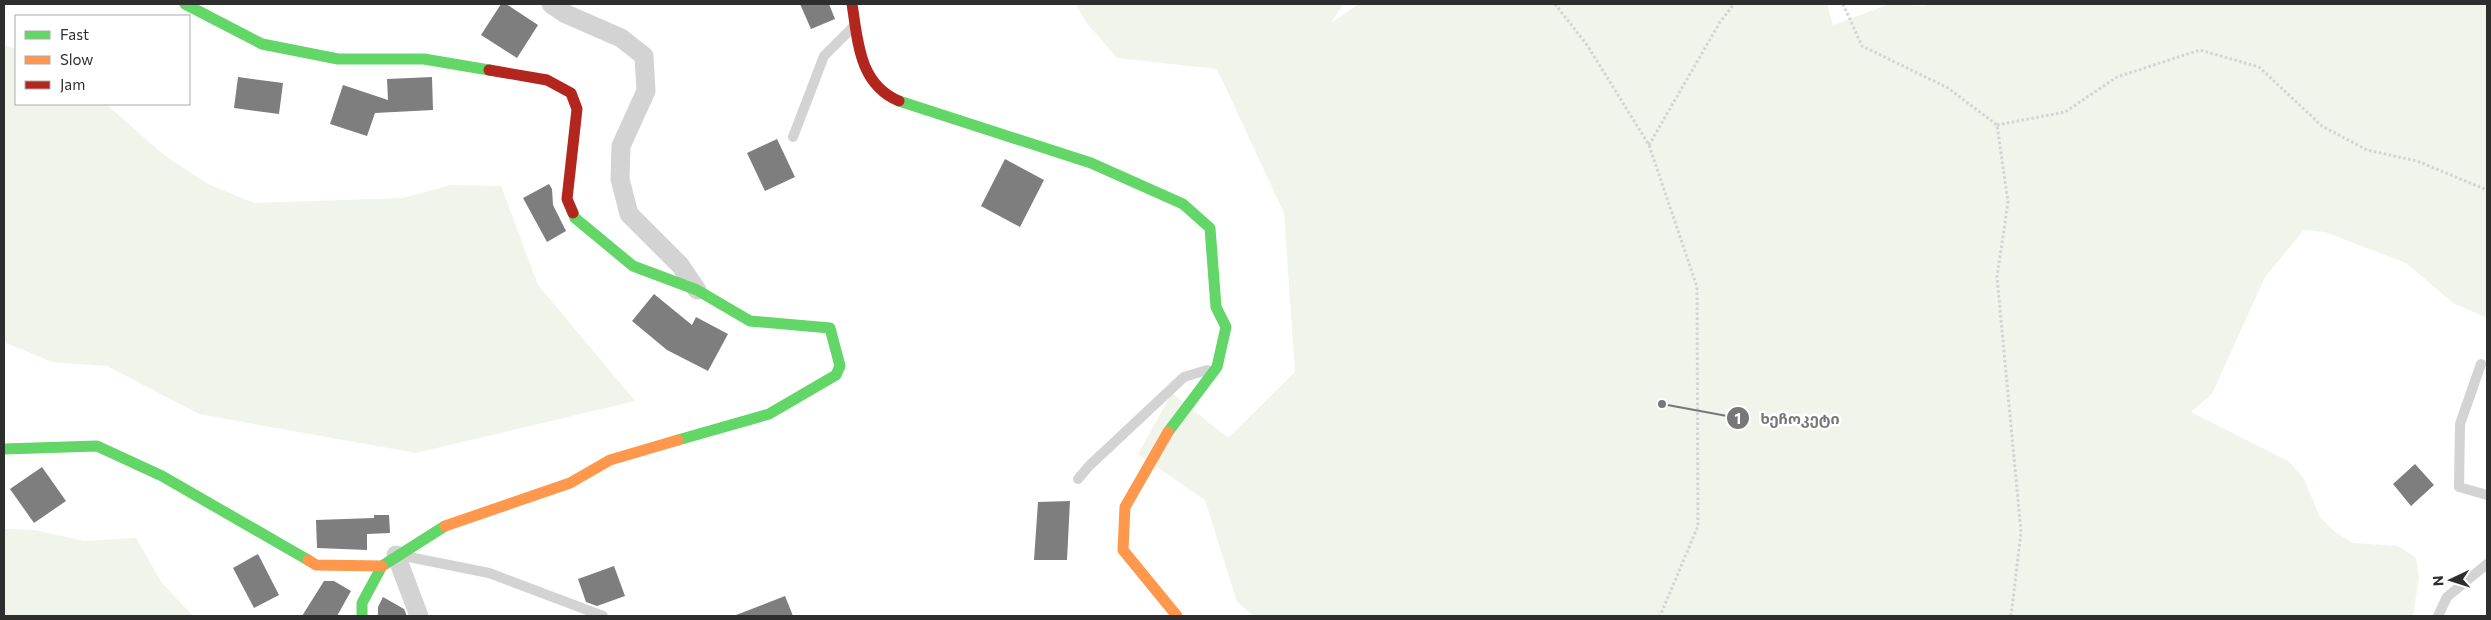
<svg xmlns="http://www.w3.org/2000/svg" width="2491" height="620" viewBox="0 0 2491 620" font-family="Commissioner,'Noto Sans Georgian',sans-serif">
<rect width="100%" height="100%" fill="#fff"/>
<!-- green -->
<path fill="#f1f4eb" d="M1076 4H1343L1331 23 1359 4H1827L1833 25 1890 4 1924 6 1931 4H2487V318L2453 303 2406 263 2325 232 2304 230 2265 277 2212 394 2191 412 2288 461 2303 477 2320 517 2335 532 2353 543 2398 546 2416 558 2419 577 2413 616H1254L1237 602 1205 500 1138 454 1172 393 1228 438 1295 372 1284 213 1217 69 1117 58 1085 21Z
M4 45 16 49V104H106L164 155 208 184 254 203 403 198 451 185 501 186 538 285 635 401 416 453 199 414 107 366 52 362 6 343 4 337Z
M4 529 34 530 84 541 136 538 162 583 193 616H4Z"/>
<!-- building -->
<path fill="#7e7e7e" d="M501 4H506L538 25 517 58 481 35Z
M800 4H829L835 19 811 29Z
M238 77 283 83 279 114 234 108Z
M432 77 433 110 375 113 367 136 330 124 343 85 388 100 387 79Z
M777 139 795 177 765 191 747 153Z
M1005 159 1044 180 1020 227 981 206Z
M549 184 552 189 553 205 566 231 547 242 523 198Z
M654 294 692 325 696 317 728 334 708 371 667 350 632 321Z
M2415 464 2434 485 2411 506 2393 484Z
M42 467 66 501 34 523 10 489Z
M1070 501 1067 560H1034L1038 502Z
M374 515H389L390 533 367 534V550L317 548 316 520 374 518Z
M258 554 279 595 254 608 233 568Z
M614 566 625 596 597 606 586 602 578 579Z
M324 581H334L351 591 337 616H302Z
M785 596 793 616H736V615Z
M383 597 404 609 407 616H378V607Z"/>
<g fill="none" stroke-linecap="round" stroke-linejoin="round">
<!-- path -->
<path stroke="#d3d3d3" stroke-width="3" stroke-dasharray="2.5 2.5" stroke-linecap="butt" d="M1555 4 1587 45 1649 145 1697 287 1698 526 1660 616
M1843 4 1862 46 1948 88 1997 125 2008 202 1997 277 2021 532 2011 616
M1997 125 2065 112 2117 77 2200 50 2259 67 2322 126 2367 150 2417 161 2487 190
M1649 145 1720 22 1734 4"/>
<!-- lane -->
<path stroke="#d3d3d3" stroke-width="10" d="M793 137 824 56 853 27
M2481 364 2460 424 2459 487 2487 495
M1078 479 1089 466 1184 377 1207 370
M404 556 489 573 603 616
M2438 616 2447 597 2487 564"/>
<!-- street -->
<path stroke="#d3d3d3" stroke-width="19" d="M551 4 566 14 621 38 644 56 646 91 621 146 620 179 629 214 680 265 697 290
M396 555 419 616"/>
<!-- fast -->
<path stroke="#63d668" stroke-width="11" d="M185 4 262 44 338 59H424L489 70
M899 101 1091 163 1183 204 1210 228 1216 307 1226 327 1217 367 1168 432
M573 213 575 218 633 266 697 290 750 321 830 328 840 366 836 375 769 414 678 440
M4 449 97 446 162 476 308 560
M362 616V603L382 566 445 526"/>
<!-- slow -->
<path stroke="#ff974d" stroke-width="11" d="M1168 432 1125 507 1123 550 1177 616
M445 526 570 483 610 460 678 440
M308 560 316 565 382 566"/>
<!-- jam -->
<path stroke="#b3261e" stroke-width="11" d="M852 4C858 42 859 84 899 101
M489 70 547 80 571 93 577 109 567 199 573 213"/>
</g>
<!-- callouts -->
<path fill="none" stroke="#777" stroke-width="2" d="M1662 404L1738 418"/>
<g fill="#777" stroke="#fff" stroke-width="2">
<circle cx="1662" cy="404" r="5"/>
<circle cx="1738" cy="418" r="12"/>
</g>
<g font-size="15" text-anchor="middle" font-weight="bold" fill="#fff">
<text x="1738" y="424">1</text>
</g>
<g font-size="15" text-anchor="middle" font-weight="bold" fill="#777" stroke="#fff" stroke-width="5" stroke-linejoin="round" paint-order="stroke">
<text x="1800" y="424">ხეჩოკეტი</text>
</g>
<!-- border -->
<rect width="2491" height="620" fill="none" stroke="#2e2e2e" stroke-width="10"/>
<!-- legend -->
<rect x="15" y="15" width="175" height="90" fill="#ffffff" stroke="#ababab"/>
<rect x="25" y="31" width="25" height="8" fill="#63d668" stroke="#ababab"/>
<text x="60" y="40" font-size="15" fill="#2e2e2e">Fast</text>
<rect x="25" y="56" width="25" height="8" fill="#ff974d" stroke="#ababab"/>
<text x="60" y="65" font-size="15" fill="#2e2e2e">Slow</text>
<rect x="25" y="81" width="25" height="8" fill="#b3261e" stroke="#ababab"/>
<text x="60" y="90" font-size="15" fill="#2e2e2e">Jam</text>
<!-- north arrow -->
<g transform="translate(2451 580) rotate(266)" stroke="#ffffff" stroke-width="4" paint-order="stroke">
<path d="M0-4L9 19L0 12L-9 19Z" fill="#2e2e2e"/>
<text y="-8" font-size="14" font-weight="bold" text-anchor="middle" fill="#2e2e2e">N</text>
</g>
</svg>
